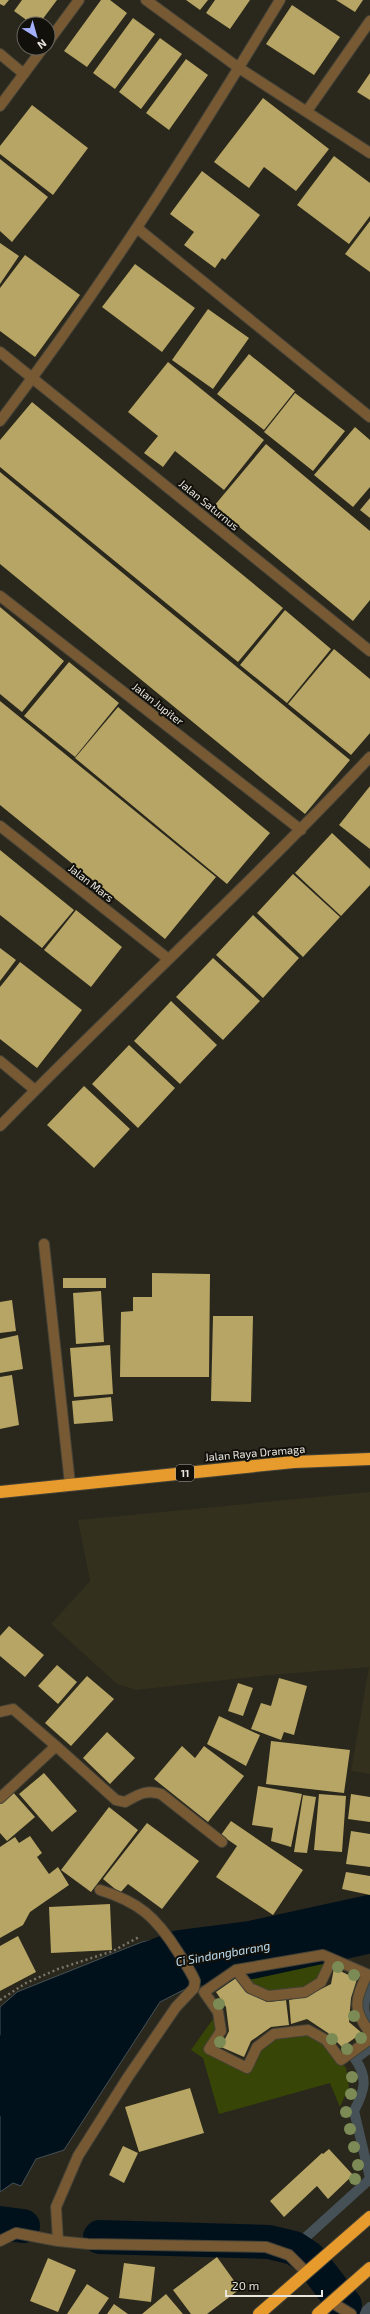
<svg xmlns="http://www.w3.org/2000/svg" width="370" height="2314" viewBox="0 0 370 2314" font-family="'Exo 2',sans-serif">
<rect width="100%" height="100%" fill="#2a271c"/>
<!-- built -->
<path fill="#34301e" d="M370 1492V1774L351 1771 369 1667 270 1675 136 1690 117 1684 51 1624 90 1581 78 1520Z"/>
<!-- green -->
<path fill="#374606" d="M332 1959 320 1982 305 1992 268 1996 240 1974Z
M218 2012 221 2031 209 2050 248 2068 257 2048 274 2035 308 2031 325 2040 346 2068 349 2087 340 2107 330 2083 219 2114 203 2058 191 2050Z"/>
<!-- water -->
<path fill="#00111c" stroke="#455156" d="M370 1908V1944L195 1973 178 1938Z
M162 1938 191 1986 160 2002 64 2150 36 2159 21 2186 13 2183 0 2192V2007L17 1992 142 1942Z"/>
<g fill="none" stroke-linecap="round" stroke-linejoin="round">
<!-- stream -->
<path stroke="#455156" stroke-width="10" d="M370 1985C364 1999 361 2012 370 2025
M370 2048 355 2059C369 2078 364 2092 354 2111L370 2178
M294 2248 370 2179
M363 2314 370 2307"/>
<!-- canal -->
<path stroke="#00111c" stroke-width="34" d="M0 2223 23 2226
M100 2237 269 2242 294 2248 309 2258 345 2305"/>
<!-- river -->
<path stroke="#00111c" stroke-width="58" d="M0 2087 31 2042 116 1984 181 1959 251 1950 370 1924"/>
</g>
<!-- building -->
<path fill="#b6a564" d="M0 0H9L4 6 0 4Z
M22 0H57L39 24H32L14 11Z
M101 0H110L127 13 87 67 64 51Z
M186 0H208L200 10Z
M215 0H250L230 29 206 13Z
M336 0H363L355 12Z
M292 5 340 37 314 75 266 44Z
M133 18 155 34 115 89 93 73Z
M160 38 182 54 141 109 119 92Z
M186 59 208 75 169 130 146 113Z
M370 73V100L357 92Z
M263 98 329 149 296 191 264 167 249 188 214 162Z
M32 105 88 148 53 195 0 154V146Z
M334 156 370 183V216L349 244 297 205Z
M0 159 48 197 12 242 0 231Z
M202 171 260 215 225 260 222 258 215 268 184 245 194 232 170 214Z
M370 221V272L345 254Z
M0 243 19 256 0 284Z
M25 255 80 295 35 357 0 331V288Z
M135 264 195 308 162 352 102 307Z
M208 309 249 338 213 389 172 360Z
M249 354 295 391 264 430 217 394Z
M168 362 264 440 224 490 175 451 163 467 144 453 158 436 128 412Z
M295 393 345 431 313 471 264 432Z
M32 402 283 608 238 662 0 467V440Z
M355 427 370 440V487L353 507 314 475Z
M266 444 370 531V600L353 621 214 506Z
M0 472 350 760 305 814 0 564Z
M370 498V518L360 510Z
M0 607 64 661 22 712 0 694Z
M285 610 331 649 287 703 240 665Z
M334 649 370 679V733L351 755 288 704Z
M69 662 119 703 75 757 24 716Z
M0 701 216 877 165 939 0 805Z
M118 707 270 833 227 884 75 758Z
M370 786V849L339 825Z
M332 833 370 869V885L341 916 295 873Z
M0 850 74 910 42 948 0 915Z
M293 874 340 917 303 957 257 913Z
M76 910 122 947 91 987 44 950Z
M253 915 299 958 263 998 216 955Z
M0 948 16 960 0 981Z
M213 958 260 1001 223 1040 176 997Z
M20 962 82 1010 37 1068 0 1039V987Z
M171 1001 217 1045 180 1084 134 1041Z
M129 1045 175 1088 138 1128 92 1084Z
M84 1086 130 1129 94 1168 47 1125Z
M152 1273 210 1274 209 1377H120L121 1312 133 1311V1297H152Z
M63 1278H106V1288H63Z
M101 1291 104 1342 76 1344 73 1293Z
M12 1300 16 1331 0 1333V1302Z
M213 1316H253L251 1402 211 1401Z
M18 1335 23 1369 0 1373V1339Z
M110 1345 113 1394 74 1397 70 1348Z
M12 1375 19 1425 0 1429V1377Z
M111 1397 113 1421 74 1424 72 1401Z
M9 1626 44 1655 25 1677 0 1656V1636Z
M57 1665 77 1682 58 1704 38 1686Z
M87 1676 114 1699 71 1746 45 1723Z
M279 1678 307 1686 294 1735 284 1732 281 1740 251 1729 261 1703 271 1706Z
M238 1683 253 1688 243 1716 228 1711Z
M219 1716 260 1735 246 1766 207 1744Z
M107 1732 135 1758 110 1784 83 1758Z
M271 1741 350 1750 344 1793 266 1784Z
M182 1746 195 1758 204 1746 244 1776 208 1822 154 1779Z
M44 1773 77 1811 52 1832 19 1794Z
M258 1786 302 1794 291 1847 271 1841 273 1828 252 1825Z
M11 1790 35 1817 7 1841 0 1833V1800Z
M319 1794 346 1796 342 1852 314 1850Z
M351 1794 370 1797V1822L348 1819Z
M303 1795 316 1797 307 1853 294 1852Z
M109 1807 138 1830 91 1892 61 1870Z
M231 1821 303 1870 273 1915 216 1877 237 1846 221 1835Z
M147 1823 199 1861 162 1909 128 1884 120 1893 103 1879Z
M351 1831 370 1834V1867L346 1864Z
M30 1836 42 1853 37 1857 49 1874 58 1867 69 1885 30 1912 23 1925 0 1938V1847L15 1837 19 1843Z
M346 1872 370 1876V1895L342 1889Z
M110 1904 112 1950 51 1953 49 1907Z
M18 1936 36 1972 0 1991V1946Z
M334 1968 357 1979 351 1998 349 2022 362 2033 342 2047 328 2033 307 2019 291 2024 289 2000 309 1995 331 1984Z
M236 1978 246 1992 268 2002 286 2000 289 2025 271 2027 251 2041 244 2057 221 2047 229 2031 226 2007 216 1992Z
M190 2088 204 2133 139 2152 125 2107Z
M123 2146 138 2153 124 2183 109 2175Z
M329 2149 353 2175 328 2199 317 2186 284 2217 270 2201 322 2153 323 2154Z
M217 2257 240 2289 207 2314H191L173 2290Z
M48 2258 76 2270 58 2312 30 2301Z
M124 2263 155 2267 151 2302 119 2298Z
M87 2284 109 2298 98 2314H67Z
M166 2294 183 2314H142Z
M114 2304 128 2314H107Z"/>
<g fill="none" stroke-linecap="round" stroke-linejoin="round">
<defs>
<path id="lane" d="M44 1244 70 1484
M0 2241 16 2233 58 2241 88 2244 266 2247 289 2255 307 2273
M58 2241 56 2207 78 2156 128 2077 176 2007 194 1988 195 1981C191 1971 184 1962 178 1952 156 1917 139 1902 100 1890"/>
<path id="street" d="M146 0 239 68 370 153
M48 42 79 0
M0 54 24 74
M0 106 43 48
M307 111 370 21
M137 228 370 417
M0 352 370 651
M0 421C102 287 193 144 280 0
M0 596 301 830
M0 826 167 958
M0 1061 35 1090
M0 1126C122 1001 251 884 370 757
M0 1712 13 1709 56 1746 0 1798
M56 1746 116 1800 125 1802C138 1795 146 1789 161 1794L222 1842
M236 1970 250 1988 268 1996 305 1992 321 1982 332 1959
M370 2033C352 2008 355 2002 367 1974L323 1955 236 1970 204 1992 218 2012 221 2031 209 2049 247 2068 257 2047 274 2034 308 2030 326 2040 341 2060 370 2039
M331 2302 351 2314"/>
<path id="highway" d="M0 1492 294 1462 370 1459
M259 2314 370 2217
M318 2314 370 2268"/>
</defs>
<!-- lane casing -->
<use href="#lane" stroke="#444237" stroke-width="12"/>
<!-- street casing -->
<use href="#street" stroke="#444237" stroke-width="12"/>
<!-- highway casing -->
<use href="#highway" stroke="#444237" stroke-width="14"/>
<!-- path -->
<path stroke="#79766c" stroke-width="2.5" stroke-dasharray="2 3" stroke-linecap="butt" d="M0 2000 26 1983 58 1969 113 1951 139 1937"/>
<!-- lane -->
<use href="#lane" stroke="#775934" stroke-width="10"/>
<!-- street -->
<use href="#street" stroke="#775934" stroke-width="10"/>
<!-- highway -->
<use href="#highway" stroke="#e79b2d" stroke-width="12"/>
</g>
<!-- trees -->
<g fill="#7c8b55">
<circle cx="338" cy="1967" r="6"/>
<circle cx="354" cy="1975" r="6"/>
<circle cx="219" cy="2004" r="6"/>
<circle cx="354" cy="2016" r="6"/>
<circle cx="361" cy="2038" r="6"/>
<circle cx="332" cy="2039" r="6"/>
<circle cx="220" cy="2042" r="6"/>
<circle cx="347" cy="2049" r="6"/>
<circle cx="352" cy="2077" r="6"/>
<circle cx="351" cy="2094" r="6"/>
<circle cx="346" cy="2112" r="6"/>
<circle cx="350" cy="2129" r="6"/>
<circle cx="354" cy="2147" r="6"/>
<circle cx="358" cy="2165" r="6"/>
<circle cx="355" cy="2179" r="6"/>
</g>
<g text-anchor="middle" stroke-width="4" stroke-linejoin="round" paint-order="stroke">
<!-- shield labels -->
<rect fill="#11100b" stroke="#a7a59e" stroke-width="1" x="176" y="1465" width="18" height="16" rx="3"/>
<g font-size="10" font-weight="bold" fill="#e7e5dd">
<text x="185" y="1477">11</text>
</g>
<!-- street labels -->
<g font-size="11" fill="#e7e5dd" stroke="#11100b">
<text transform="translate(209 505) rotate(39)" y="4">Jalan Saturnus</text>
<text transform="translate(158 704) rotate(38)" y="4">Jalan Jupiter</text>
<text transform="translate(91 883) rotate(38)" y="4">Jalan Mars</text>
<text transform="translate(255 1453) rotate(-5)" y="4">Jalan Raya Dramaga</text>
</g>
<!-- water labels -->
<g font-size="12" font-style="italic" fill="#bee1f6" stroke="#11100b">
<text transform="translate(223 1954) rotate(-10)" y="4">Ci Sindangbarang</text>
</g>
</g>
<!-- north arrow -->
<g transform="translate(36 36) rotate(143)"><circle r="19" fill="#11100b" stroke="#67655f"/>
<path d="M0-3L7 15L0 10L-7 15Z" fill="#a5b1fc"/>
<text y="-6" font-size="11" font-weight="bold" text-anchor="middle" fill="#e7e5dd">N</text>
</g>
<!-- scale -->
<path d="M226 2290v6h96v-6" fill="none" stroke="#e7e5dd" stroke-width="2"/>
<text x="232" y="2290" font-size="12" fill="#e7e5dd" stroke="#11100b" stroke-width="3" paint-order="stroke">20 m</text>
</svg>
